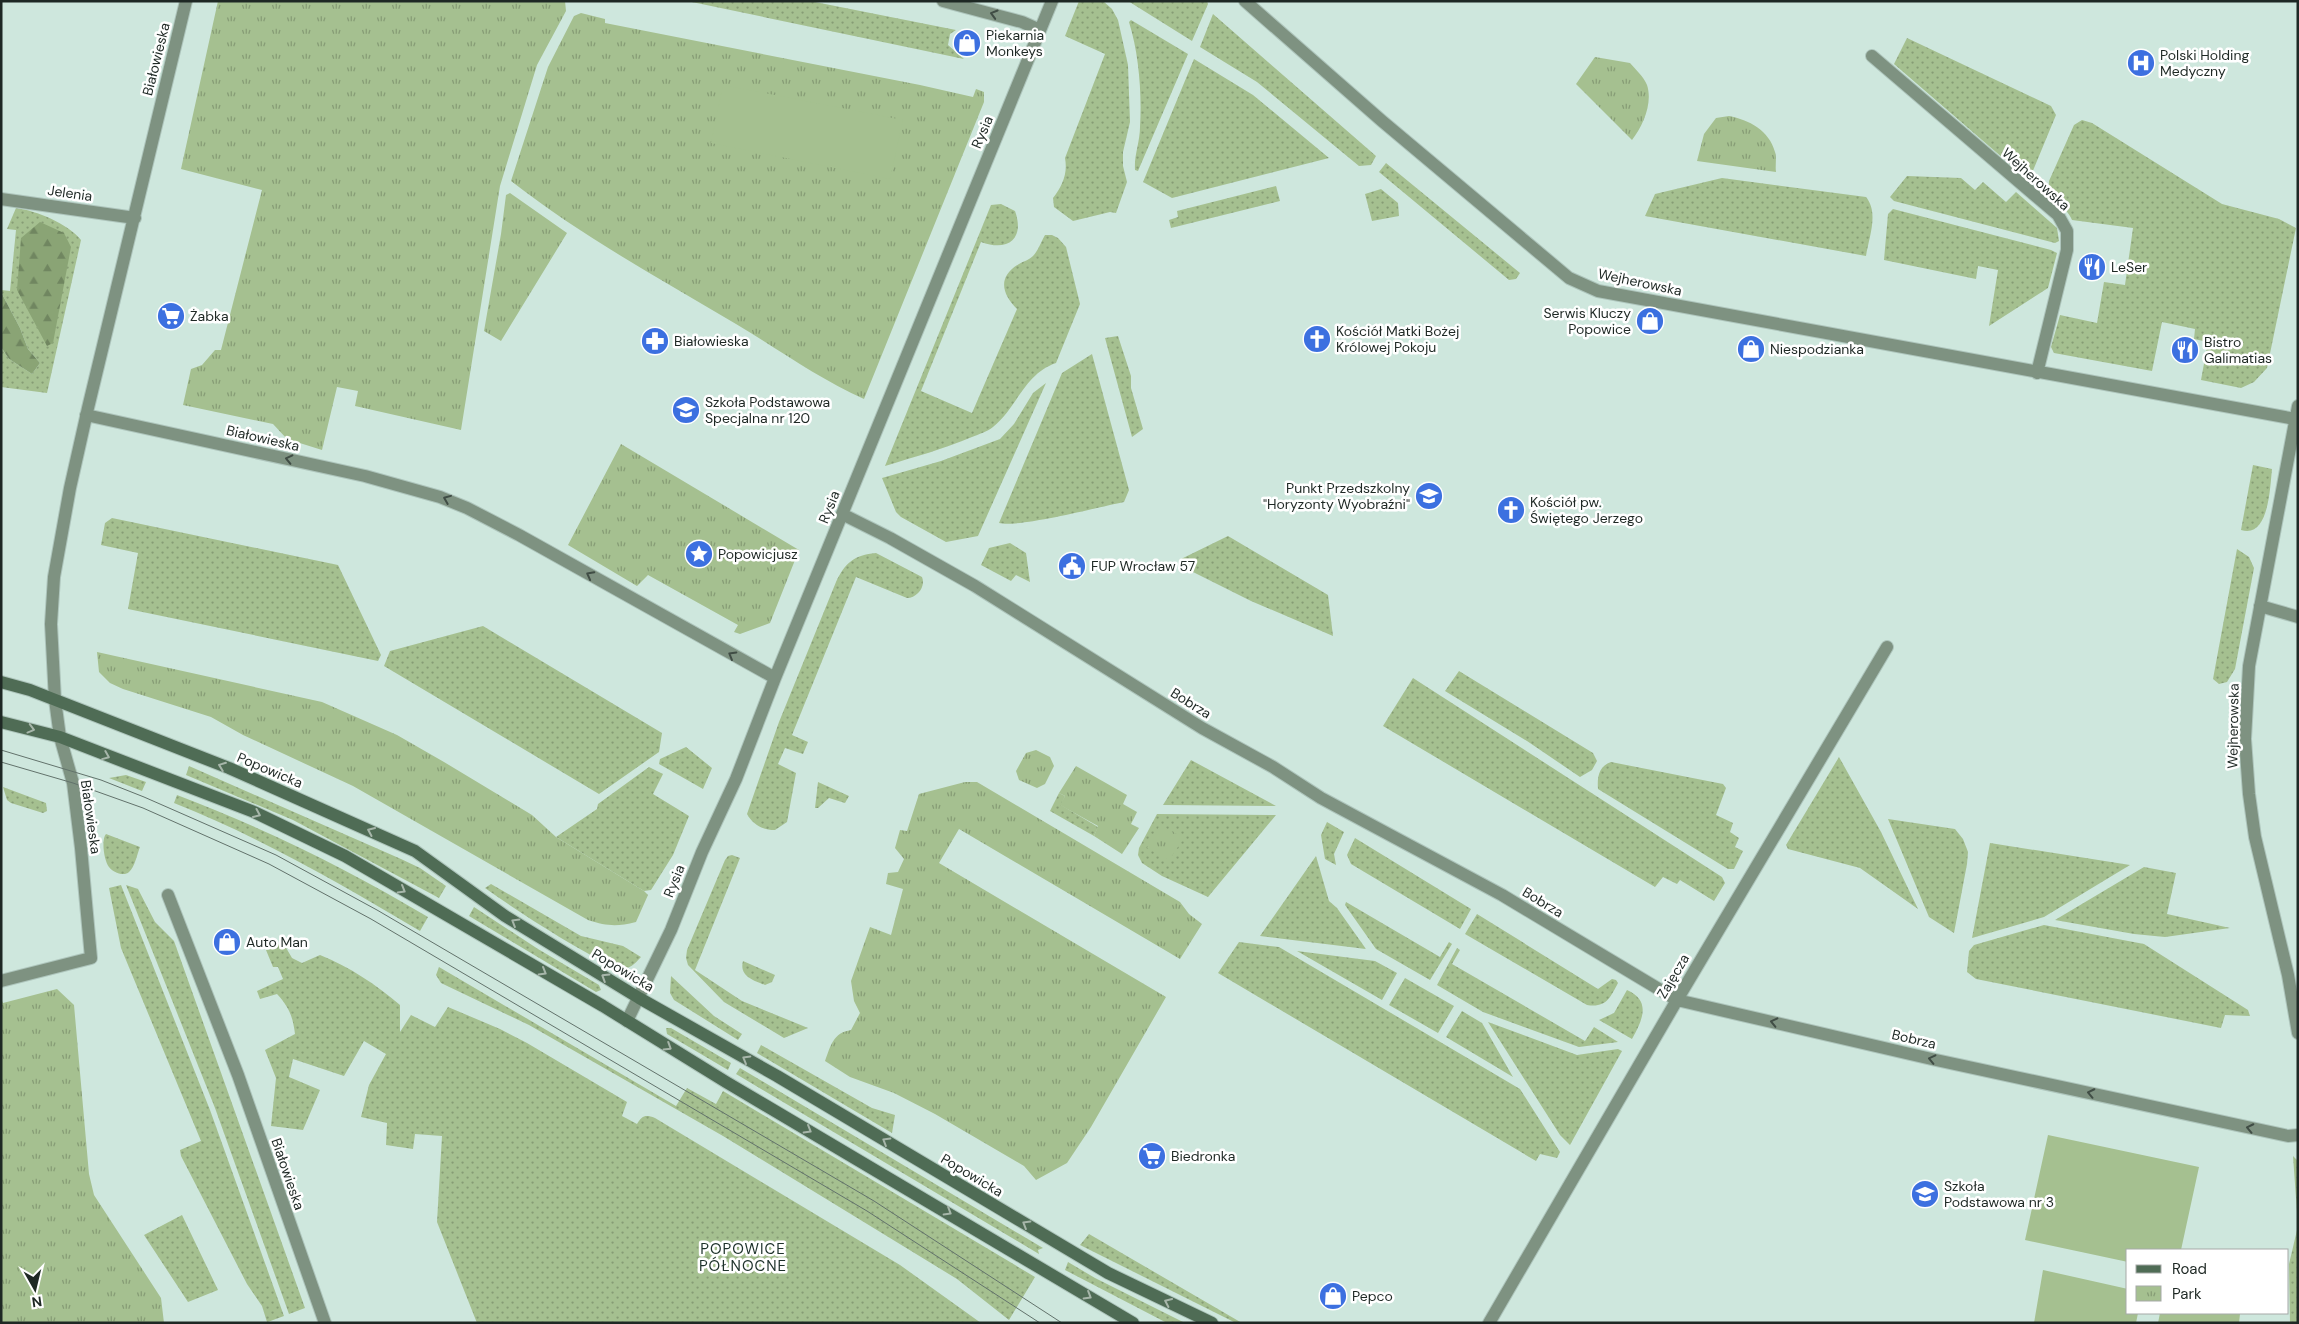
<svg xmlns="http://www.w3.org/2000/svg" width="2299" height="1324" viewBox="0 0 2299 1324" font-family="'DM Sans',sans-serif">
<defs>
<pattern id="grass-dots" width="8" height="8" patternUnits="userSpaceOnUse" patternTransform="scale(1.25)"><rect width="8" height="8" fill="#a5c090"/><path d="M2 2h.1M6 6h.1" fill="none" stroke="#869c75" stroke-width="1.8" stroke-linecap="round"/></pattern>
<pattern id="forest-firs" width="22" height="20" patternUnits="userSpaceOnUse" patternTransform="scale(1.25)"><rect width="22" height="20" fill="#8aa475"/><path d="M5 1l3.5 6h-7zM16 11l3.5 6h-7z" fill="#708660"/></pattern>
<pattern id="park-tufts" width="24" height="20" patternUnits="userSpaceOnUse" patternTransform="scale(1.25)"><rect width="24" height="20" fill="#a5c090"/><path d="M3 7l-1-3M5 7V3M7 7l1-3M15 17l-1-3M17 17v-4M19 17l1-3" fill="none" stroke="#869c75"/></pattern>
</defs>
<rect width="100%" height="100%" fill="#cee7dd"/>
<!-- grass -->
<path fill="url(#grass-dots)" d="M687 1H810L956 30 950 34 948 45 964 59Z
M1079 1H1103L1112 9 1118 20 1128 65 1130 122 1123 152V166L1127 182 1116 213 1110 212 1073 221 1054 207 1053 198C1062 186 1068 174 1065 158L1105 54 1065 36Z
M1128 1H1207L1208 4 1192 41Z
M1213 14 1376 156 1371 165 1359 166 1257 82 1200 47Z
M1131 20 1188 54 1138 171 1135 170C1134 155 1140 142 1140 127 1142 94 1139 54 1129 22Z
M1907 38 2051 106 2056 115 2032 173 2026 178 1894 64Z
M1194 59 1253 95 1329 158 1172 198 1143 182Z
M2082 120 2092 123 2222 204 2279 219 2296 228 2267 368 2254 382 2241 388 2201 380 2208 342 2194 339 2195 329 2162 322 2152 371 2054 353 2051 347 2060 315 2097 323 2104 282 2125 285 2133 228 2072 220C2065 202 2047 206 2049 181L2074 125Z
M1386 163 1520 273 1516 279 1509 280 1379 172Z
M1907 176 1961 178 1975 190 1983 182 2006 202 2016 192 2057 228 2059 241 2055 243 1894 201 1890 197Z
M1722 178 1866 197C1879 213 1869 237 1866 256L1645 216 1655 194Z
M1276 186 1280 201 1171 228 1169 220 1178 217 1177 211Z
M1381 189 1398 203 1399 216 1372 221 1365 194Z
M1001 204 1015 211C1025 239 1008 252 981 242L921 391 972 413 1017 309C1002 294 997 277 1019 264 1024 261 1029 260 1033 256 1038 251 1041 242 1045 235H1052L1058 238 1066 247 1080 304 1056 363C1024 374 1017 408 993 427 987 432 979 434 972 437 944 449 914 457 885 466L991 205Z
M16 208C37 211 67 223 81 240L47 393 1 387V347L9 359 32 374 40 363 28 349 20 328 1 292V290L10 291 16 230 7 229Z
M1893 209 2051 250 2057 253 2048 288 1989 326 1998 270 1978 266 1976 279 1884 260 1888 214Z
M1118 336 1131 376V388L1143 429 1132 437 1105 338Z
M1092 354 1129 490 1124 502C1099 507 1019 528 999 523L1062 373Z
M1046 383 978 536 946 542 901 517 896 512 882 478 941 461 1000 439 1014 424 1033 393Z
M2253 465 2272 469C2270 487 2269 539 2241 530Z
M112 518 338 565 381 655 378 661 128 609 138 553 101 545 105 523Z
M1228 536 1328 595 1333 636 1251 601 1179 565V560Z
M1010 543 1026 553 1030 582 1016 575 1011 581 981 565 989 548Z
M2237 549 2249 557 2254 568 2235 669 2227 682 2219 684 2213 679Z
M876 553 922 577C926 587 917 598 907 598L856 577 792 735 808 742 803 754 785 748 778 764 796 773 787 822 775 830C763 830 753 825 747 814L779 722 836 582C845 563 854 555 876 553Z
M483 626 662 733 659 752 599 794 384 666 390 651Z
M1459 671 1593 753 1597 761 1592 770 1580 777 1527 741 1445 691Z
M1413 678 1722 877 1725 883 1714 901 1680 880 1677 884 1663 877 1655 887 1383 726Z
M686 747 712 768 703 789 659 764 660 759Z
M1839 757 1881 832 1918 909 1860 868 1788 849 1786 845Z
M1191 760 1276 806 1163 805Z
M1611 762 1723 784 1726 788 1716 815 1733 823 1730 832 1739 838 1735 847 1743 851 1734 869H1728L1598 789C1597 777 1599 766 1611 762Z
M189 766 401 859 420 868 446 886 439 898 293 820 186 775Z
M649 767 663 774 653 794 689 816 673 855 651 890 644 891 556 837 597 809 598 804Z
M126 775 146 782 142 791 109 778Z
M818 782 849 796 845 803 829 798 818 808H815Z
M3 787 46 803 47 811 43 813 11 803 7 800Z
M1059 793 1065 796 1061 805 1098 827 1094 836 1050 811Z
M177 795C264 828 348 869 428 917L420 931C341 884 260 837 174 803Z
M1157 814 1276 815 1208 897 1162 876 1142 863 1138 855 1139 848Z
M1888 819 1955 829 1963 839 1968 852 1967 864 1954 933 1929 917Z
M1327 822 1344 832 1334 854 1336 865 1325 859 1321 835Z
M106 834 140 847C137 854 135 867 129 872 124 877 112 872 109 867 104 861 101 839 106 834Z
M1355 838 1471 909 1460 929 1351 864 1347 855Z
M1990 843 2130 865 2044 917 1972 938Z
M732 855 740 858 695 970 742 1001 808 1028 784 1038 724 1002 688 965 686 958 687 950 725 860 728 856Z
M1316 856 1329 901 1337 908 1366 949 1260 936Z
M2144 867 2176 873 2167 914 2230 928 2165 937 2134 934 2055 920Z
M491 884 581 936 623 946 641 957C632 967 626 972 613 967 569 944 526 917 485 888Z
M121 885 210 1110 284 1316 265 1323 267 1322 262 1306 247 1284 181 1156 180 1150 201 1141 121 948 109 888Z
M126 885 138 889 155 922 174 941 305 1308 289 1314 215 1108Z
M1346 902 1440 957 1449 942 1452 944 1430 980 1376 949 1345 905Z
M474 907 538 949 599 985 601 990 596 992 469 916Z
M1477 914 1598 989 1612 979 1616 980 1618 983C1610 998 1606 1008 1587 1005L1465 934Z
M2044 925 2144 944 2248 1010 2250 1016 2225 1015 2221 1028 1976 979 1967 972 1969 951 1974 945Z
M281 939 292 958 302 963 320 955C350 967 375 984 400 1005V1032L411 1015 435 1027 448 1007 500 1029 527 1043 627 1102 622 1116 637 1124C642 1116 645 1114 655 1118L900 1265 981 1323H477L437 1222 442 1136 415 1134 413 1149 386 1145 387 1123 361 1117 369 1085 386 1054 364 1041 344 1076 293 1059 289 1077 320 1090 303 1130 271 1126 276 1078 265 1050 295 1034C293 1017 289 1007 277 994L260 999 257 991 283 979 278 967H273L266 950 277 948Z
M1239 942 1279 947 1520 1089 1560 1152 1557 1158 1540 1154 1536 1161 1218 973Z
M1457 948 1460 950 1452 964 1585 1041 1594 1027 1618 1042 1579 1047 1483 1012 1437 985Z
M1297 951 1375 961 1397 973 1382 1000Z
M743 961 775 975 772 982 765 985C753 980 739 976 743 961Z
M439 967 676 1106 687 1088 716 1104 723 1091 1035 1277 1009 1320 957 1279 723 1136 529 1025 441 983 436 975Z
M671 976 714 1016 742 1034 738 1040 674 1000 670 993Z
M1405 978 1454 1006 1438 1033 1389 1005Z
M1627 990C1652 1001 1642 1021 1632 1039L1599 1020 1614 1013Z
M1462 1011 1482 1023 1513 1077 1446 1037Z
M1488 1022 1577 1055 1618 1049 1622 1051 1570 1145 1560 1135Z
M666 1028H671L731 1063 728 1070 667 1034Z
M761 1045 872 1108 895 1115 892 1133 757 1053Z
M740 1068 1043 1248 1038 1250 1039 1254 736 1074Z
M2293 1156 2298 1161V1323H2290L2289 1264 2298 1226Z
M182 1215 218 1290 188 1302 144 1235Z
M1089 1234 1242 1323H1236L1080 1245Z
M1068 1262 1095 1278 1185 1323H1167L1065 1270Z"/>
<!-- forest -->
<path fill="url(#forest-firs)" d="M40 222 64 233 71 247 53 343 47 346 17 290 21 238Z
M1 292 20 328 28 349 40 363 32 374 9 359 1 347Z"/>
<!-- park -->
<path fill="url(#park-tufts)" d="M218 1H565L566 11 537 65 500 186 461 430 355 406 358 391 337 387 322 450 287 439 273 424 183 405 191 369 202 365 215 350H221L262 190 181 169Z
M581 13 605 19V23L920 85 973 97 976 89 984 92V102L864 399C819 379 778 349 736 324 657 277 583 237 511 181L548 67 574 16Z
M1595 57 1630 63C1635 69 1644 77 1647 85 1653 103 1643 126 1632 140L1576 84Z
M1729 116C1749 120 1769 130 1775 152 1777 157 1775 166 1776 172L1697 161 1704 134 1716 118Z
M510 193 567 233 501 341 484 331 501 234 506 195Z
M621 444 799 550 770 623 740 634 734 632 738 625 648 575 637 586 568 545Z
M97 652 322 702 397 735 444 762 532 815 556 837 644 891 648 895 636 922C616 927 607 926 588 920L353 786 243 735 211 717 123 689 110 683 99 672Z
M1036 750 1050 757 1054 766 1045 784 1037 788 1019 780 1016 771 1026 753Z
M1076 766 1127 795 1123 804 1137 812 1131 824 1139 828 1122 854 1094 836 1098 826 1060 805 1065 796 1059 793Z
M965 782H977L1180 902 1189 914 1202 924 1180 959 959 829 939 863 1166 997 1091 1127 1067 1163 1036 1180 1024 1166 935 1114 894 1093 850 1077 825 1061C831 1045 833 1033 851 1030L860 1013 854 1001 851 981 870 927 891 935 903 889 886 884 888 873 898 872 904 859 895 848 900 830 907 831 919 794Z
M1160 825 1184 838 1169 860 1147 848Z
M57 989 74 1005 89 1174 94 1195 161 1298 164 1323H1V999L3 1003Z"/>
<!-- garden -->
<path fill="#a5c090" d="M723 85 903 120 890 179 711 143Z
M2048 1135 2199 1167 2181 1250H2128V1262L2025 1240Z
M2043 1270 2128 1289V1313H2138L2136 1323H2034Z
M2160 1313H2235L2240 1314 2239 1323H2158Z"/>
<g fill="none" stroke-linecap="round" stroke-linejoin="round">
<defs>
<path id="street" d="M943 1 1022 22 1040 30
M1245 1 1382 121 1569 278 1598 291 2295 419
M1872 56 2058 215 2067 231V250L2037 373
M1 199 135 218
M2298 406 2249 666 2245 739 2249 794 2255 837 2288 975 2298 1033
M86 415 365 476 440 497 467 508 519 535 775 678
M842 514 890 538 975 586 1202 728 1273 767 1321 798 1502 895 1677 1000 1936 1060 2288 1136 2298 1135
M2260 606 2298 617
M168 895 238 1075 325 1323
M1 981 91 958 81 848 73 783 60 737 55 700 51 624 54 577 70 488 88 408 186 1
M627 1021 671 930 702 852 736 779 775 678 1052 1
M1489 1323 1677 1000 1887 647"/>
<path id="secondary" d="M1 682 30 690 229 768 415 851 505 916 639 998 777 1076 1108 1273 1212 1323
M1 722 60 737 254 812 345 856 603 1006 726 1082 1133 1323"/>
</defs>
<!-- street casing -->
<use href="#street" stroke="#aec5bc" stroke-width="14"/>
<!-- secondary casing -->
<use href="#secondary" stroke="#aec5bc" stroke-width="14"/>
<!-- street -->
<use href="#street" stroke="#7e9281" stroke-width="12"/>
<!-- secondary -->
<use href="#secondary" stroke="#4f6c55" stroke-width="12"/>
<!-- tram -->
<path stroke="#62726b" stroke-width="1" d="M1 750 101 780 144 797 276 855 377 910 874 1201 1062 1323
M1 762 73 783 143 808 269 864 371 919 867 1211 1040 1323"/>
</g>
<!-- one-way arrows -->
<defs><path id="oneway-chevron" d="M-2-3.5L2.5 0L-2 3.5" fill="none" stroke-width="1.6" stroke-linecap="round" stroke-linejoin="round" transform="scale(1.25)"/></defs>
<g stroke="#404d45">
<use href="#oneway-chevron" transform="translate(994 14) rotate(-164)"/>
<use href="#oneway-chevron" transform="translate(289 459) rotate(-167)"/>
<use href="#oneway-chevron" transform="translate(447 499) rotate(-158)"/>
<use href="#oneway-chevron" transform="translate(590 575) rotate(-152)"/>
<use href="#oneway-chevron" transform="translate(732 655) rotate(-150)"/>
<use href="#oneway-chevron" transform="translate(1774 1022) rotate(-167)"/>
<use href="#oneway-chevron" transform="translate(1932 1059) rotate(-167)"/>
<use href="#oneway-chevron" transform="translate(2091 1093) rotate(-168)"/>
<use href="#oneway-chevron" transform="translate(2250 1128) rotate(-168)"/>
</g>
<g stroke="#a7b6aa">
<use href="#oneway-chevron" transform="translate(31 729) rotate(15)"/>
<use href="#oneway-chevron" transform="translate(106 756) rotate(22)"/>
<use href="#oneway-chevron" transform="translate(222 766) rotate(-159)"/>
<use href="#oneway-chevron" transform="translate(257 814) rotate(24)"/>
<use href="#oneway-chevron" transform="translate(371 831) rotate(-156)"/>
<use href="#oneway-chevron" transform="translate(402 890) rotate(30)"/>
<use href="#oneway-chevron" transform="translate(515 922) rotate(-149)"/>
<use href="#oneway-chevron" transform="translate(543 972) rotate(30)"/>
<use href="#oneway-chevron" transform="translate(605 977) rotate(-148)"/>
<use href="#oneway-chevron" transform="translate(668 1047) rotate(32)"/>
<use href="#oneway-chevron" transform="translate(746 1059) rotate(-150)"/>
<use href="#oneway-chevron" transform="translate(808 1130) rotate(30)"/>
<use href="#oneway-chevron" transform="translate(886 1141) rotate(-149)"/>
<use href="#oneway-chevron" transform="translate(948 1212) rotate(31)"/>
<use href="#oneway-chevron" transform="translate(1026 1224) rotate(-149)"/>
<use href="#oneway-chevron" transform="translate(1088 1296) rotate(31)"/>
<use href="#oneway-chevron" transform="translate(1168 1302) rotate(-155)"/>
</g>
<!-- icons -->
<defs>
<symbol id="shop-disc" viewBox="-11 -11 22 22"><circle r="9.5" fill="#3c70e0" stroke="#fff"/><path d="M-5-2.5h2.3a2.7 3.5 0 0 1 5.4 0H5L5.5 6h-11ZM-1.5-2.5h3a1.5 2.3 0 0 0-3 0Z" fill="#fff"/></symbol>
<symbol id="hospital-disc" viewBox="-11 -11 22 22"><circle r="9.5" fill="#3c70e0" stroke="#fff"/><path d="M-5-5h3v3.5h4V-5h3V5h-3V1.5h-4V5h-3Z" fill="#fff"/></symbol>
<symbol id="restaurant-disc" viewBox="-11 -11 22 22"><circle r="9.5" fill="#3c70e0" stroke="#fff"/><path d="M-5-6h1v4h1v-4h1v4h1v-4h1v5L-1.5 .5V6h-2V.5L-5-1ZM5-6V6H3V1.5H1.5Q1.5-4 5-6Z" fill="#fff"/></symbol>
<symbol id="supermarket-disc" viewBox="-11 -11 22 22"><circle r="9.5" fill="#3c70e0" stroke="#fff"/><path d="M-6-5.5h2.5l.6 2H6L4.5 2H-2.5L-4.4-4H-6ZM-1.5 3.2a1.3 1.3 0 1 0 .1 0ZM3 3.2a1.3 1.3 0 1 0 .1 0Z" fill="#fff"/></symbol>
<symbol id="church-disc" viewBox="-11 -11 22 22"><circle r="9.5" fill="#3c70e0" stroke="#fff"/><path d="M-1.2-6h2.4v3.5h3.3v2.4h-3.3V6h-2.4V-.1h-3.3v-2.4h3.3Z" fill="#fff"/></symbol>
<symbol id="pharmacy-disc" viewBox="-11 -11 22 22"><circle r="9.5" fill="#3c70e0" stroke="#fff"/><path d="M-2-6h4v4h4v4h-4v4h-4v-4h-4v-4h4Z" fill="#fff"/></symbol>
<symbol id="school-disc" viewBox="-11 -11 22 22"><circle r="9.5" fill="#3c70e0" stroke="#fff"/><path d="M0-5L7-2L0 1L-7-2ZM-4 1L0 2.5L4 1V4Q0 6-4 4Z" fill="#fff"/></symbol>
<symbol id="sight-disc" viewBox="-11 -11 22 22"><circle r="9.5" fill="#3c70e0" stroke="#fff"/><path d="M0-6L1.8-2.2L6-1.7L2.9 1.2L3.7 5.4L0 3.3L-3.7 5.4L-2.9 1.2L-6-1.7L-1.8-2.2Z" fill="#fff"/></symbol>
<symbol id="civic-disc" viewBox="-11 -11 22 22"><circle r="9.5" fill="#3c70e0" stroke="#fff"/><path d="M-.6-6.5H3V-4.5H.6V-3L4-1V1h2V6H-6V1h2V-1L-.6-3ZM-1.2 2.5V6h2.4V2.5Z" fill="#fff"/></symbol>
</defs>
<g fill-rule="evenodd">
<use href="#shop-disc" x="951" y="27" width="32" height="32"/>
<use href="#hospital-disc" x="2125" y="47" width="32" height="32"/>
<use href="#restaurant-disc" x="2076" y="251" width="32" height="32"/>
<use href="#supermarket-disc" x="155" y="300" width="32" height="32"/>
<use href="#shop-disc" x="1634" y="305" width="32" height="32"/>
<use href="#church-disc" x="1301" y="323" width="32" height="32"/>
<use href="#pharmacy-disc" x="639" y="325" width="32" height="32"/>
<use href="#shop-disc" x="1735" y="333" width="32" height="32"/>
<use href="#restaurant-disc" x="2169" y="334" width="32" height="32"/>
<use href="#school-disc" x="670" y="394" width="32" height="32"/>
<use href="#school-disc" x="1413" y="480" width="32" height="32"/>
<use href="#church-disc" x="1495" y="494" width="32" height="32"/>
<use href="#sight-disc" x="683" y="538" width="32" height="32"/>
<use href="#civic-disc" x="1056" y="550" width="32" height="32"/>
<use href="#shop-disc" x="211" y="926" width="32" height="32"/>
<use href="#supermarket-disc" x="1136" y="1140" width="32" height="32"/>
<use href="#school-disc" x="1909" y="1178" width="32" height="32"/>
<use href="#shop-disc" x="1317" y="1280" width="32" height="32"/>
</g>
<g text-anchor="middle" stroke-width="5" stroke-linejoin="round" paint-order="stroke">
<!-- poi labels -->
<g font-size="14" fill="#1e2824" stroke="#fff" text-anchor="start">
<text x="986" y="40">Piekarnia<tspan x="986" dy="16">Monkeys</tspan></text>
<text x="2160" y="60">Polski Holding<tspan x="2160" dy="16">Medyczny</tspan></text>
<text x="2111" y="272">LeSer</text>
<text x="1631" y="318" text-anchor="end">Serwis Kluczy<tspan x="1631" dy="16">Popowice</tspan></text>
<text x="190" y="321">Żabka</text>
<text x="1336" y="336">Kościół Matki Bożej<tspan x="1336" dy="16">Królowej Pokoju</tspan></text>
<text x="674" y="346">Białowieska</text>
<text x="2204" y="347">Bistro<tspan x="2204" dy="16">Galimatias</tspan></text>
<text x="1770" y="354">Niespodzianka</text>
<text x="705" y="407">Szkoła Podstawowa<tspan x="705" dy="16">Specjalna nr 120</tspan></text>
<text x="1410" y="493" text-anchor="end">Punkt Przedszkolny<tspan x="1410" dy="16">"Horyzonty Wyobraźni"</tspan></text>
<text x="1530" y="507">Kościół pw.<tspan x="1530" dy="16">Świętego Jerzego</tspan></text>
<text x="718" y="559">Popowicjusz</text>
<text x="1091" y="571">FUP Wrocław 57</text>
<text x="246" y="947">Auto Man</text>
<text x="1171" y="1161">Biedronka</text>
<text x="1944" y="1191">Szkoła<tspan x="1944" dy="16">Podstawowa nr 3</tspan></text>
<text x="1352" y="1301">Pepco</text>
</g>
<!-- street labels -->
<g font-size="14" fill="#1e2824" stroke="#fff">
<text transform="translate(156 59) rotate(-76)" y="5">Białowieska</text>
<text transform="translate(982 132) rotate(-67)" y="5">Rysia</text>
<text transform="translate(2036 179) rotate(42)" y="5">Wejherowska</text>
<text transform="translate(70 193) rotate(8)" y="5">Jelenia</text>
<text transform="translate(1640 282) rotate(12)" y="5">Wejherowska</text>
<text transform="translate(263 438) rotate(13)" y="5">Białowieska</text>
<text transform="translate(829 507) rotate(-68)" y="5">Rysia</text>
<text transform="translate(1191 703) rotate(32)" y="5">Bobrza</text>
<text transform="translate(2233 726) rotate(-89)" y="5">Wejherowska</text>
<text transform="translate(270 770) rotate(23)" y="5">Popowicka</text>
<text transform="translate(91 817) rotate(82)" y="5">Białowieska</text>
<text transform="translate(674 881) rotate(-68)" y="5">Rysia</text>
<text transform="translate(1543 902) rotate(31)" y="5">Bobrza</text>
<text transform="translate(623 970) rotate(31)" y="5">Popowicka</text>
<text transform="translate(1673 976) rotate(-59)" y="5">Zajęcza</text>
<text transform="translate(1914 1039) rotate(13)" y="5">Bobrza</text>
<text transform="translate(288 1174) rotate(71)" y="5">Białowieska</text>
<text transform="translate(972 1175) rotate(31)" y="5">Popowicka</text>
</g>
<!-- neighbourhood labels -->
<g font-size="15" letter-spacing="1" fill="#1e322b" stroke="#fff">
<text x="743" y="1254">POPOWICE<tspan x="743" dy="17">PÓŁNOCNE</tspan></text>
</g>
</g>
<!-- border -->
<rect width="2299" height="1324" fill="none" stroke="#1e2824" stroke-width="5"/>
<!-- legend -->
<rect x="2126" y="1249" width="162" height="65" fill="#ffffff" stroke="#a5a9a7"/>
<rect x="2136" y="1265" width="25" height="8" fill="#4f6c55" stroke="#a5a9a7"/>
<text x="2172" y="1274" font-size="15" fill="#1e2824">Road</text>
<rect x="2136" y="1286" width="25" height="15" fill="url(#park-tufts)" stroke="#a5a9a7"/>
<text x="2172" y="1299" font-size="15" fill="#1e2824">Park</text>
<!-- north arrow -->
<g transform="translate(35 1289) rotate(172)" stroke="#ffffff" stroke-width="4" paint-order="stroke">
<path d="M0-4L9 19L0 12L-9 19Z" fill="#1e2824"/>
<text y="-8" font-size="14" font-weight="bold" text-anchor="middle" fill="#1e2824">N</text>
</g>
</svg>
